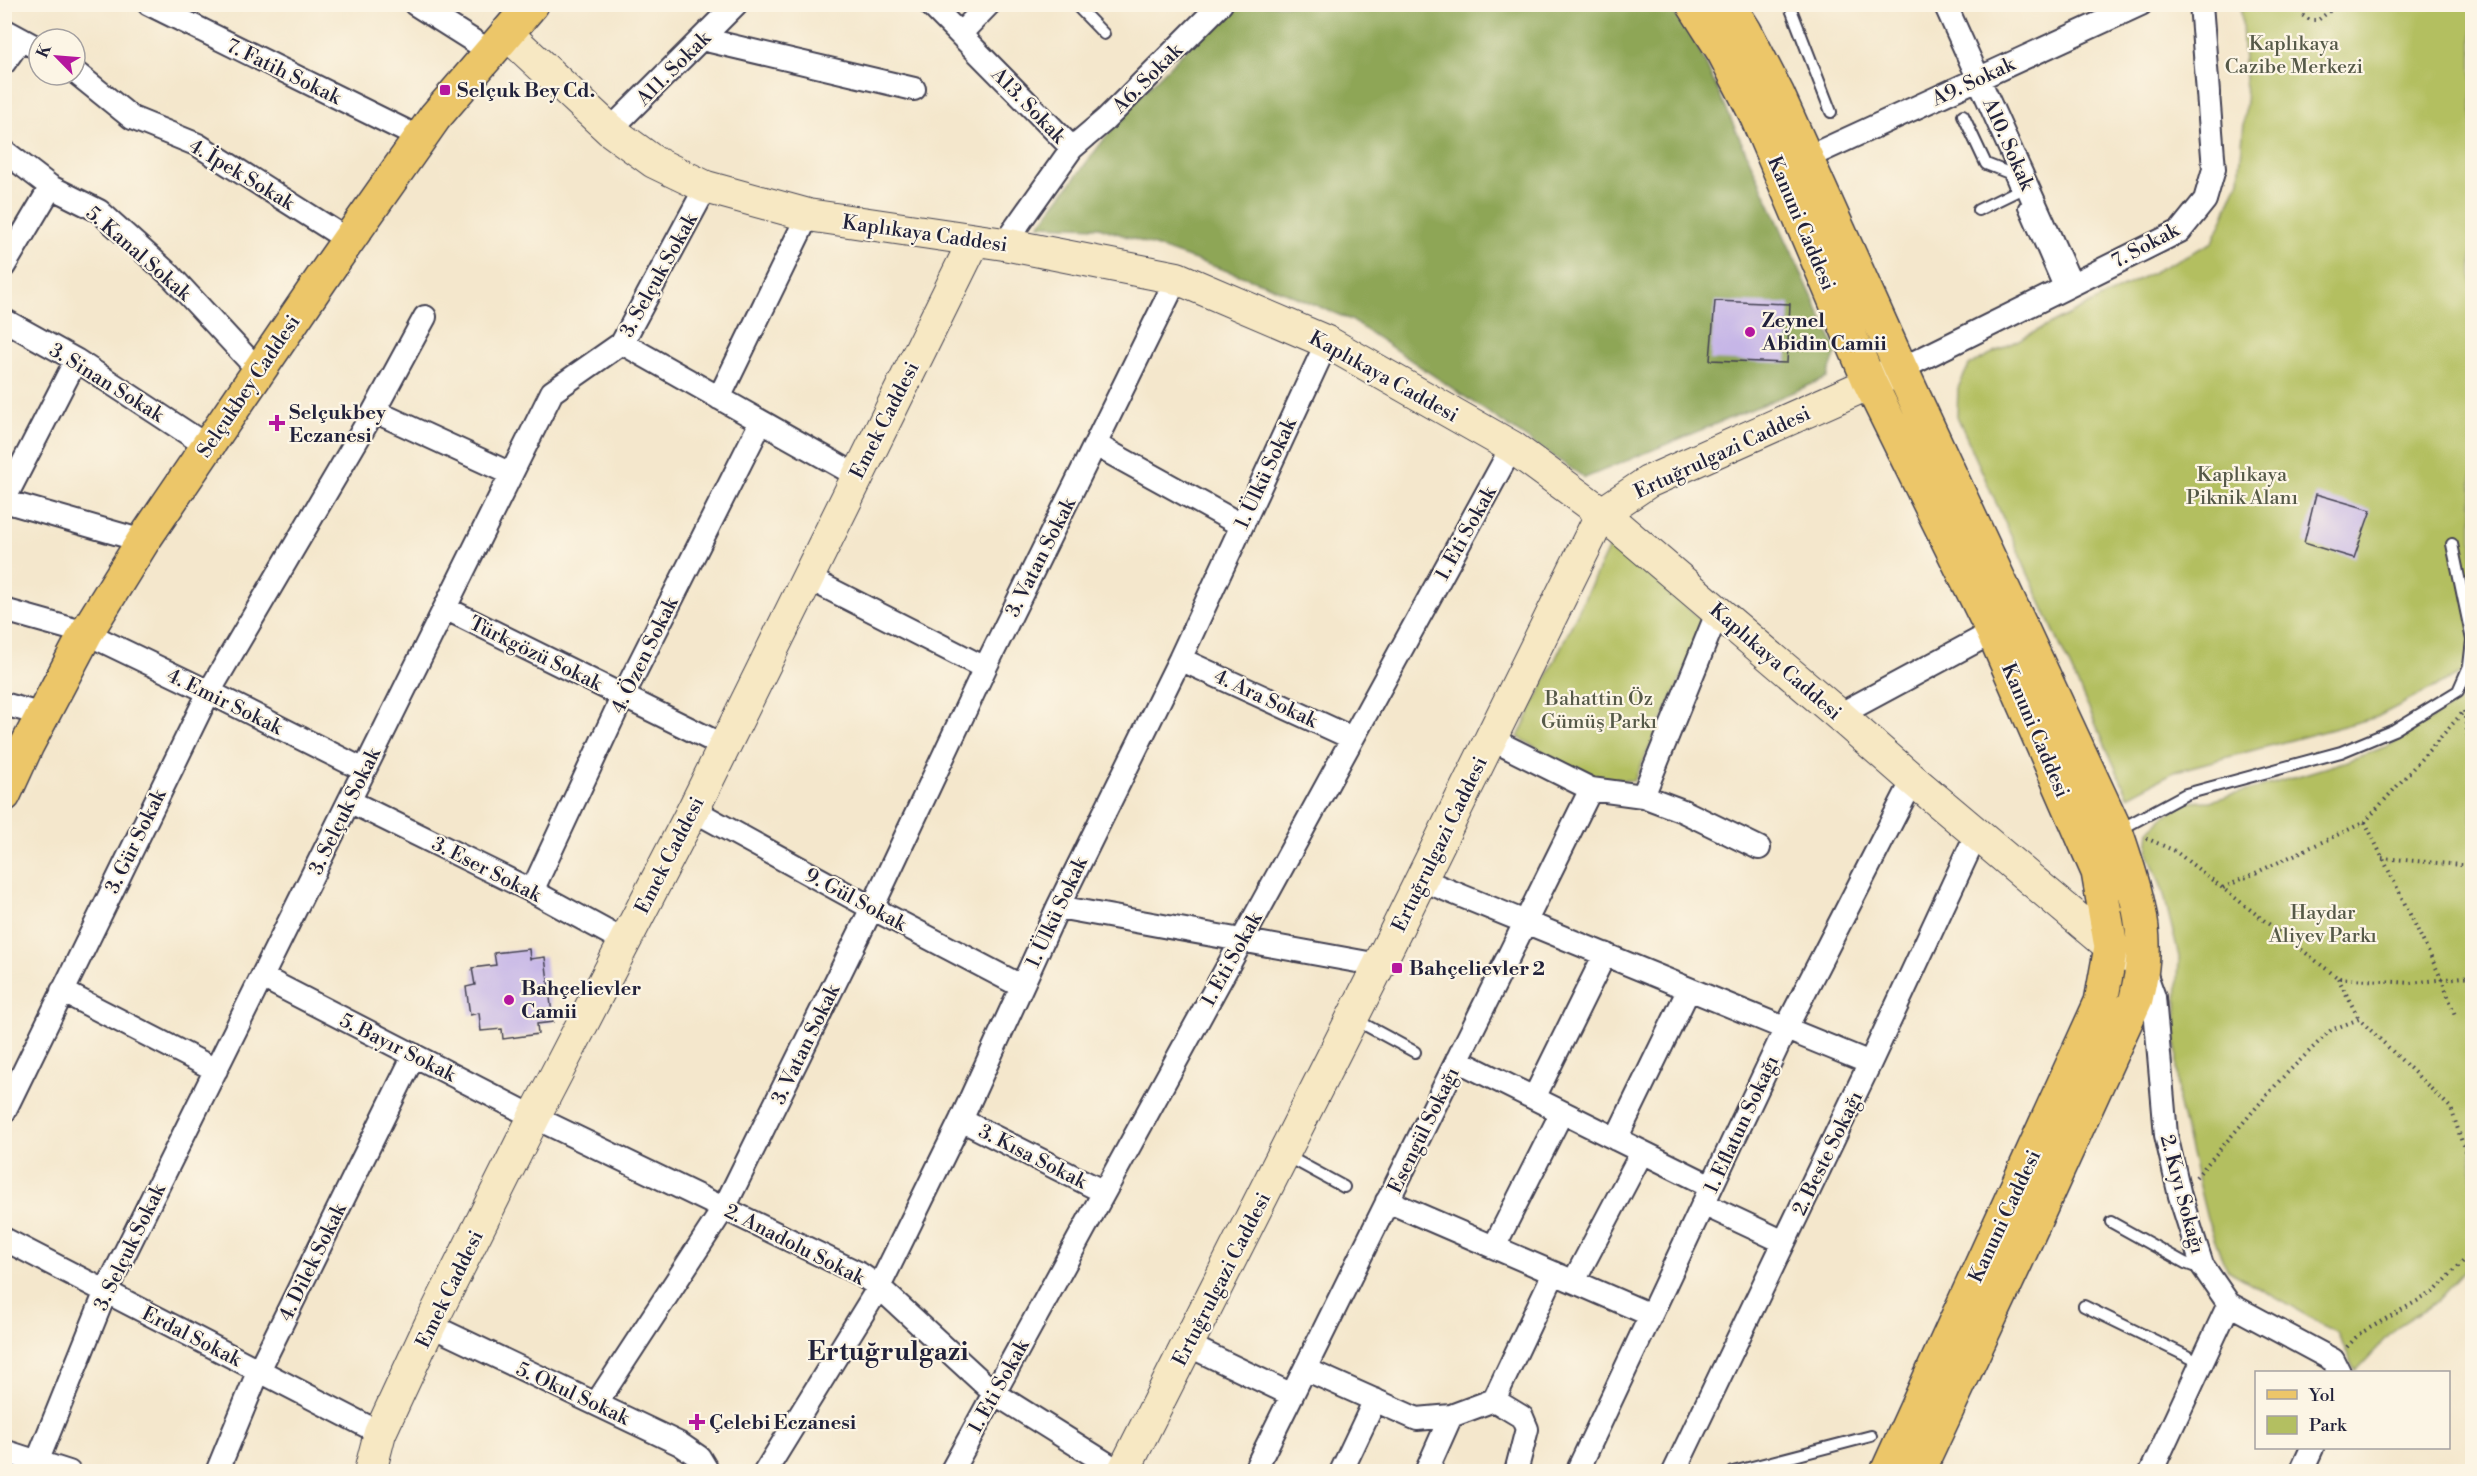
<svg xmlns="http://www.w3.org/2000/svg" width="2477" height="1476" viewBox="0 0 2477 1476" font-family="'Libre Bodoni',serif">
<rect width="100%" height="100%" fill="#fcf5e5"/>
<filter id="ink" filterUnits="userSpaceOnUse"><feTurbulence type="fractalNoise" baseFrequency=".0167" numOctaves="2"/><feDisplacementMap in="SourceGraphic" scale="12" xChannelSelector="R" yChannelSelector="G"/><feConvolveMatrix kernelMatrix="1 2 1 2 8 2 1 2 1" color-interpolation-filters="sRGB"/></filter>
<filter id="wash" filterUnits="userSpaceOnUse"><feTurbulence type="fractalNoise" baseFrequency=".008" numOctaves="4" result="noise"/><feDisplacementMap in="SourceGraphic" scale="24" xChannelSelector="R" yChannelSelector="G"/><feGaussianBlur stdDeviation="1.35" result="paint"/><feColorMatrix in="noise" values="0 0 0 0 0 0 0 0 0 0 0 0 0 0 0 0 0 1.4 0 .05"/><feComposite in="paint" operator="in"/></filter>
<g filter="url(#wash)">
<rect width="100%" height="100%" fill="#f4e7cc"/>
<!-- green -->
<path fill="#b3bf61" stroke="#6a704e" stroke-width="1.5" d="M2241 5H2472V668L2377 717 2176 771 2128 796 1957 416 1958 388 1969 365 2213 242 2239 180 2246 99Z
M1609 547 1620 548 1706 624 1634 781 1586 776 1518 737Z
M2472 693V1263L2437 1301 2398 1326 2356 1371 2337 1333 2226 1269 2207 1219 2178 1101 2176 1029 2179 957 2163 891 2148 853 2150 830 2165 816 2186 802 2210 801 2265 786 2344 762 2388 746Z"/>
<!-- forest -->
<path fill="#8ea657" stroke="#586449" stroke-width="1.5" d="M1230 5H1666L1691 32 1837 351 1827 378 1585 478 1351 320 1265 284 1099 227 1039 225 1128 108Z"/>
<g id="blocks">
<!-- building -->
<path fill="#c6b6e7" d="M1715 301 1790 304 1787 363 1710 360Z
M2316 494 2371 510 2354 558 2304 543Z
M529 949 530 959 545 957 553 1022 537 1024 538 1034 503 1039 502 1029 481 1031 479 1013 470 1015 466 987 475 985 472 968 496 965 494 953Z"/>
</g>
</g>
<g filter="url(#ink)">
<use href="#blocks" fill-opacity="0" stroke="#424051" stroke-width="1.5"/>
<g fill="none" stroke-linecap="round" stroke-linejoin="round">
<defs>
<path id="lane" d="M1075 4 1104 34
M1789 4 1831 112
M1963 115 1986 164 2009 173 2014 185
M2024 207 2060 290
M1978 210 2017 191
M2119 830 2186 794 2341 752 2394 730 2458 691 2469 666 2472 640 2452 544
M1356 1020 1415 1052
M1287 1156 1344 1187
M2111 1222 2185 1263 2193 1266 2202 1265
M2084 1306 2201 1363
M1733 1472 1871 1436"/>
<path id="street" d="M149 4 420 138
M415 4 491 52
M930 4 1072 148 1004 244
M1945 4 2071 284
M4 30 39 49
M960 34 989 4
M702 39 914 89
M4 63 21 39
M75 72 132 118 198 145 348 240
M610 130 736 4
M1072 148 1105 120 1221 4
M4 151 51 187 99 211 171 276 259 371
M1806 158 2141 4
M4 266 51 187
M4 320 76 360 207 446
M622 343 856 475
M1901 369 2180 231 2205 200 2214 169 2201 4
M719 398 808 215
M374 411 425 317
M1096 445 1241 525
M4 500 76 360
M4 501 143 541
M806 577 985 668
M445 608 724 746
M4 610 86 633 209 692 364 770
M1180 659 1352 738
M4 704 43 715
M1839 715 1993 632
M1491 739 1591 789 1643 796 1683 811 1759 848
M1643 796 1718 611
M349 801 532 891 624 941
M693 810 872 908 1021 986
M1420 879 1870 1063
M532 891 623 696 761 422
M1058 907 1379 965
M2143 967 2154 997 2166 1135 2180 1196 2202 1265 2229 1304 2151 1472
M262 977 534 1117 860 1274 879 1287 994 1393 1120 1472
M62 991 216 1070
M1457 1060 1711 1186
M1534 1098 1605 954
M4 1112 209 692 374 411 511 474
M961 1120 1104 1192
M1616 1139 1689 989
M1387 1201 1651 1315
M1703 1204 1784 1242
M4 1239 380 1433
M1494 1247 1562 1112
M1574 1281 1642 1152
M2229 1304 2333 1360 2339 1372
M430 1325 680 1444 699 1457 708 1472
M1188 1345 1292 1395
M1305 1369 1417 1419 1451 1416 1494 1400 1554 1273
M1494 1400 1522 1417 1527 1429 1516 1472
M596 1404 724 1208 872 908 985 668 1177 278
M4 1451 69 1472
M33 1472 106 1291 552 392 622 343 706 187
M217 1472 259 1370 414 1055
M765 1472 879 1287 961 1120 1058 907 1180 659 1327 342
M951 1472 1512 447
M1254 1472 1591 789
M1341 1472 1375 1400
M1426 1472 1451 1416
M1577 1472 1786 1028 1913 780
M1674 1472 1870 1063 1977 833
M2301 1472 2312 1448"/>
<path id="secondary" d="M506 33 610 130 654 162 706 187 808 215 1004 244 1177 278 1327 342 1512 447 1602 513 1839 715 1913 780 2111 947 2126 956
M370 1472 380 1433 430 1325 534 1117 693 810 974 241
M1123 1472 1379 965 1602 513 1648 482 1895 372"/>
<path id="primary" d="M1693 4 1723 51 1755 113 1870 383 1993 632 2098 872 2111 947 2101 1002 1887 1472
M1728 4 1745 31 1777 93 1901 369 2116 831C2130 874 2148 921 2142 967 2141 978 2138 989 2136 999L2016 1262 1918 1472
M4 795 27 745 86 633 143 541 333 262 435 117 532 4"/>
</defs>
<!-- lane casing -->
<use href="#lane" stroke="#424051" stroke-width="14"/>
<!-- street casing -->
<use href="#street" stroke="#424051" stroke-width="26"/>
<!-- secondary casing -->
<use href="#secondary" stroke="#424051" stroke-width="34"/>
<!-- primary casing -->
<use href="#primary" stroke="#424051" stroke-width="36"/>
<!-- path -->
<path stroke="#424051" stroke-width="4" stroke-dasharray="1.5 4.5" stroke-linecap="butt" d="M2300 4 2302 15 2310 20H2318L2339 4
M2464 711 2472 764
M2365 822 2442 980 2455 1015
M2146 838 2175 851 2338 978 2411 983 2472 976
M2382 858 2472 866
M2223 888 2365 822 2464 711
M2338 978 2359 1019
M2196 1177 2281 1079 2331 1030 2359 1019 2451 1108 2472 1173
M2347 1347 2359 1334 2435 1291 2472 1252"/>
<!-- lane -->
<use href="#lane" stroke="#fff" stroke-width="10"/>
<!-- street -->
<use href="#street" stroke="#fff" stroke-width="22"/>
<!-- secondary -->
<use href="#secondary" stroke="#f7e8c3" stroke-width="32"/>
<!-- primary -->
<use href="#primary" stroke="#ecc669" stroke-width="33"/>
</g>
</g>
<!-- markers -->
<g fill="#b5179e" stroke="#fcf5e5" stroke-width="2">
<rect x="439" y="84" width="12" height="12" rx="3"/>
<circle cx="1750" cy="332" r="6"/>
<path d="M274 414h6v6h6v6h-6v6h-6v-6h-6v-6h6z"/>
<rect x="1391" y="962" width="12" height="12" rx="3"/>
<circle cx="509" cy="1000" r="6"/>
<path d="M694 1413h6v6h6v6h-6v6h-6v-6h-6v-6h6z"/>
</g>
<g text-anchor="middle" stroke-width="4.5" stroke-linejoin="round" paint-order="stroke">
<!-- park labels -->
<g font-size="20" fill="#555948" stroke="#fcf5e5">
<text x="2294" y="50">Kaplıkaya<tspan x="2294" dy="23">Cazibe Merkezi</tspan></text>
<text x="2242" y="481">Kaplıkaya<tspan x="2242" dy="23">Piknik Alanı</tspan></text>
<text x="1599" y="705">Bahattin Öz<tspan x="1599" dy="23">Gümüş Parkı</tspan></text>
<text x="2323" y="919">Haydar<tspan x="2323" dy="23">Aliyev Parkı</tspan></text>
</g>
<!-- street labels -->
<g font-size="20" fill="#22223b" stroke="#fcf5e5">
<text transform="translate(673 68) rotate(-45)" y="7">A11. Sokak</text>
<text transform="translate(284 71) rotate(26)" y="7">7. Fatih Sokak</text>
<text transform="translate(1147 78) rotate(-45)" y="7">A6. Sokak</text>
<text transform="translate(1973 81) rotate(-25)" y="7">A9. Sokak</text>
<text transform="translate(1029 105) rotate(46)" y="7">A13. Sokak</text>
<text transform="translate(2009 144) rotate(66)" y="7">A10. Sokak</text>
<text transform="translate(242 174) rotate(31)" y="7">4. İpek Sokak</text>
<text transform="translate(1802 223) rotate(67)" y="7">Kanuni Caddesi</text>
<text transform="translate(925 233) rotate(8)" y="7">Kaplıkaya Caddesi</text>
<text transform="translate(2145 245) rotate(-28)" y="7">7. Sokak</text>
<text transform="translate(139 253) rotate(41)" y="7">5. Kanal Sokak</text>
<text transform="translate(658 275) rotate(-61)" y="7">3. Selçuk Sokak</text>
<text transform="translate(1384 376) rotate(29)" y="7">Kaplıkaya Caddesi</text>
<text transform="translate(107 382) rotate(32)" y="7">3. Sinan Sokak</text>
<text transform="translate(248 386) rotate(-56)" y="7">Selçukbey Caddesi</text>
<text transform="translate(884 420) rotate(-63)" y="7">Emek Caddesi</text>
<text transform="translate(1722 452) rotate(-25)" y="7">Ertuğrulgazi Caddesi</text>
<text transform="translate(1265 473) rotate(-65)" y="7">1. Ülkü Sokak</text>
<text transform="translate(1465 533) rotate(-61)" y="7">1. Eti Sokak</text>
<text transform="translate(1040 557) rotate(-63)" y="7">3. Vatan Sokak</text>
<text transform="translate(536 653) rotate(26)" y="7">Türkgözü Sokak</text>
<text transform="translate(644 655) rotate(-64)" y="7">4. Özen Sokak</text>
<text transform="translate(1776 661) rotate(41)" y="7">Kaplıkaya Caddesi</text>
<text transform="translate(1266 698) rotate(25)" y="7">4. Ara Sokak</text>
<text transform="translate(225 701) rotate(26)" y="7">4. Emir Sokak</text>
<text transform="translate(2036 730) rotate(67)" y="7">Kanuni Caddesi</text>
<text transform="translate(344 811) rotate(-64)" y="7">3. Selçuk Sokak</text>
<text transform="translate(135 841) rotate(-64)" y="7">3. Gür Sokak</text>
<text transform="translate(1439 844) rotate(-64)" y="7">Ertuğrulgazi Caddesi</text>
<text transform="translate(669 855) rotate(-63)" y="7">Emek Caddesi</text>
<text transform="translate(487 869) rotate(27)" y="7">3. Eser Sokak</text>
<text transform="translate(856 899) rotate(28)" y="7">9. Gül Sokak</text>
<text transform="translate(1056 912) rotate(-65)" y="7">1. Ülkü Sokak</text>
<text transform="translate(1231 959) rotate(-61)" y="7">1. Eti Sokak</text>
<text transform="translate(805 1044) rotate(-64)" y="7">3. Vatan Sokak</text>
<text transform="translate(398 1047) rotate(27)" y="7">5. Bayır Sokak</text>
<text transform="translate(1741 1124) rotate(-65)" y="7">1. Eflatun Sokağı</text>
<text transform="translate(1423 1130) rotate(-64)" y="7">Esengül Sokağı</text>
<text transform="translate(1827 1153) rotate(-64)" y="7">2. Beste Sokağı</text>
<text transform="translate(1033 1156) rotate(27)" y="7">3. Kısa Sokak</text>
<text transform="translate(2183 1194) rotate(75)" y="7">2. Kıyı Sokağı</text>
<text transform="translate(2004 1216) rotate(-65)" y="7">Kanuni Caddesi</text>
<text transform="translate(795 1244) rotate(27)" y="7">2. Anadolu Sokak</text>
<text transform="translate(129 1247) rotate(-64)" y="7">3. Selçuk Sokak</text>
<text transform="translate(312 1262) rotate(-64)" y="7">4. Dilek Sokak</text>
<text transform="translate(1221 1279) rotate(-63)" y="7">Ertuğrulgazi Caddesi</text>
<text transform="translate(449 1289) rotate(-64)" y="7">Emek Caddesi</text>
<text transform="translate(192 1336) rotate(27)" y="7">Erdal Sokak</text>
<text transform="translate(998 1386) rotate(-61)" y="7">1. Eti Sokak</text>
<text transform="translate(573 1393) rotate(25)" y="7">5. Okul Sokak</text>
</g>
<!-- poi labels -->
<g font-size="20" font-weight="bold" fill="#22223b" stroke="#fcf5e5" text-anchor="start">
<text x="457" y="97">Selçuk Bey Cd.</text>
<text x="1762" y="327">Zeynel<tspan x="1762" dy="23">Abidin Camii</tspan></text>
<text x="289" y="419">Selçukbey<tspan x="289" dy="23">Eczanesi</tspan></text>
<text x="1409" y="975">Bahçelievler 2</text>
<text x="521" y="995">Bahçelievler<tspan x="521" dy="23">Camii</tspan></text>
<text x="709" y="1429">Çelebi Eczanesi</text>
</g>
<!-- district labels -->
<g font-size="26" font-weight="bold" fill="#22223b" stroke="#fcf5e5">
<text x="888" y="1360">Ertuğrulgazi</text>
</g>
</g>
<!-- margin -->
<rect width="2477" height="1476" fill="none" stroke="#fcf5e5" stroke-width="24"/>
<!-- legend -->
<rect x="2255" y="1371" width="195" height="78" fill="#fcf5e5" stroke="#a5a1a1" stroke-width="1.5"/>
<rect x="2267" y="1390" width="30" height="9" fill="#ecc669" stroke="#a5a1a1" stroke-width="1.5"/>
<text x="2309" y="1401" font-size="18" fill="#22223b">Yol</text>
<rect x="2267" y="1416" width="30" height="18" fill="#b3bf61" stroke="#a5a1a1" stroke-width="1.5"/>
<text x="2309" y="1431" font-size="18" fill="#22223b">Park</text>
<!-- north arrow -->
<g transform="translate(57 57) rotate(295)"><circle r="28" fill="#fcf5e5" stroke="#a5a1a1" stroke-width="1.5"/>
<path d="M0-4.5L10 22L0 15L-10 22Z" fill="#b5179e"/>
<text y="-9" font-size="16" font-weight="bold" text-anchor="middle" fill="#22223b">K</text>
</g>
</svg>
